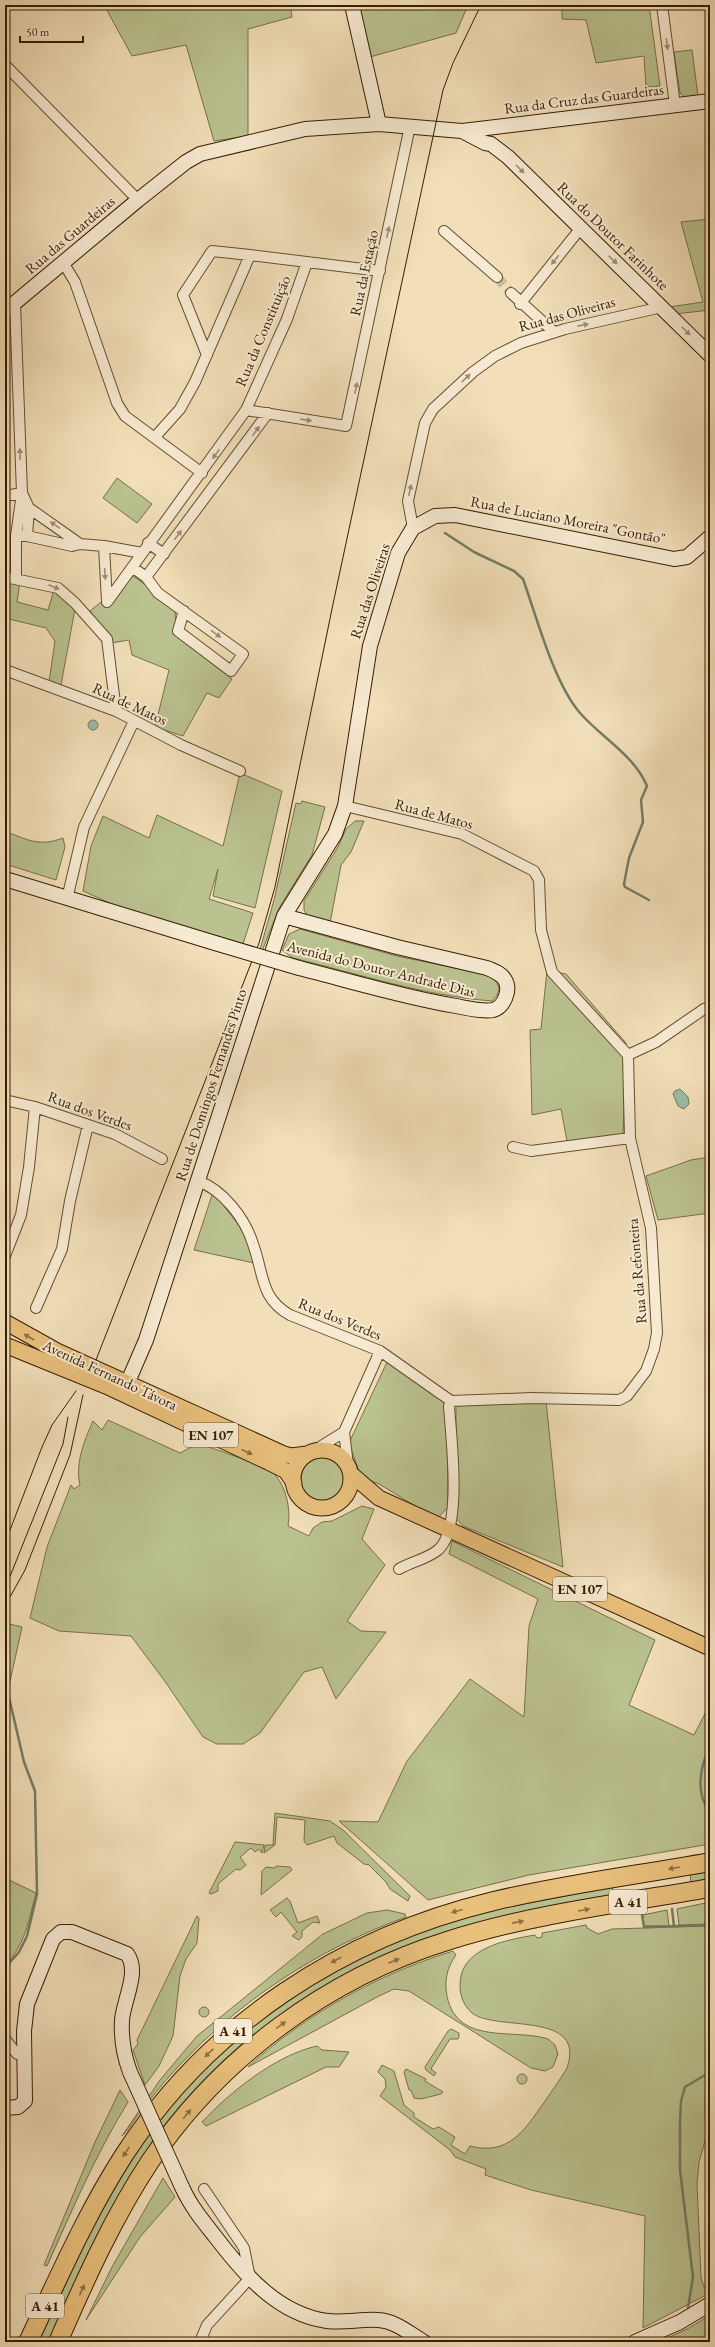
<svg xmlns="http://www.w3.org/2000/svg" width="715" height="2347" viewBox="0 0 715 2347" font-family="'EB Garamond',serif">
<rect width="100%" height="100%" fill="#f2dfb9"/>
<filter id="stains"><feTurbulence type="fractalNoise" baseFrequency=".005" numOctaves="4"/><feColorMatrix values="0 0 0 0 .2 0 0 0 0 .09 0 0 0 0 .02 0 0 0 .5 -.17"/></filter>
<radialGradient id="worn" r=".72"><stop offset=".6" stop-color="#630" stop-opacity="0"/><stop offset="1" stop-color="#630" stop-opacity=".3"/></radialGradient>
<!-- green -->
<path fill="#bac28f" stroke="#787048" d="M104 5H290L292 17 248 29V136L214 141 186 45 132 56Z
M357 5H468L456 33 370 57Z
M562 5H649L660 86 646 87 644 56 596 63 586 20 562 19Z
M692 50 698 96 685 97 680 93 674 52Z
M710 219V310L675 314 669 307 703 302 681 222Z
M117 478 152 504 137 523 103 498Z
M133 576 175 605 176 636 232 679 219 698 207 693 183 736 155 727 169 670 132 655 129 640 111 643 90 611Z
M5 578 20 581 17 602 48 610 54 590 75 609 61 685 49 682 55 641 46 628 5 618Z
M240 773 282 791 255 908 213 896 218 869 209 899 253 913 242 947 141 917 83 891 91 846 103 816 149 838 157 815 223 846Z
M302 801 325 807 312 855 279 908 261 954 259 953 274 900 296 803 301 804Z
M355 821H364L351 852 341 865 330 923 308 917 304 910V901L338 847 346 829Z
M5 831C27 840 40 847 63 838L65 847 56 880 5 864Z
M300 929 397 956 484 974C498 981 505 988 492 1001 425 996 359 974 293 958L282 950 289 934Z
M547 970 566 974 626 1043 623 1135 567 1141 561 1109 532 1115 530 1030 541 1029Z
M710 1157V1213L658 1220 646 1176 691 1160Z
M213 1192 248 1237 254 1263 194 1250Z
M388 1360 447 1399 448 1507 437 1519 379 1484 361 1477 349 1443Z
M546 1401 563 1567 463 1526 456 1518V1406Z
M108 1420 180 1453 195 1445H203C217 1450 263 1465 272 1472 286 1484 291 1509 288 1526L309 1536 313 1528 322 1522 332 1521 362 1506 374 1509 362 1539 385 1565 347 1621 361 1631 386 1632 336 1699 322 1667 304 1672 260 1733 243 1744H217L203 1737 164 1680 131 1636 59 1631 30 1618 47 1547 71 1485 74 1489 80 1485C75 1464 84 1441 93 1421L102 1430Z
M301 1479a22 22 0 1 1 44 0a22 22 0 1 1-44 0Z
M452 1541 655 1640 629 1705 694 1735 710 1704V1844L529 1875 428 1900 339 1821 378 1822 407 1761 470 1679 524 1717 529 1626 538 1599 449 1554Z
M5 1623 22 1627 9 1686 5 1685Z
M275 1813 330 1821 343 1830 410 1896 408 1901 390 1889 386 1882 369 1865 364 1864 337 1843 334 1836 307 1845 304 1841 305 1820 277 1817 275 1845 264 1853 265 1845H273Z
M235 1842 264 1845 262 1853 259 1849 255 1852 251 1848 240 1857 246 1865 240 1870 236 1869 218 1884V1891L211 1894 209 1893Z
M276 1866 290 1867 292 1870 261 1895 262 1871 266 1867 275 1868Z
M710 1870V1879L691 1883 690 1873Z
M5 1878 36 1893C28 1923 26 1942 5 1966Z
M612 1887 614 1896 361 1966 312 1994 206 2080 49 2342H39L89 2233 132 2158 162 2116 198 2075 234 2040 313 1982 412 1934 488 1911Z
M287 1898 290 1901 298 1923 317 1916 320 1923 313 1922 302 1931V1937L299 1940 292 1936 297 1932 281 1912 276 1917 270 1910Z
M710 1902V1924L679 1925 677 1909Z
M387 1910 405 1914 406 1917C320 1948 240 2000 177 2068 163 2083 150 2099 138 2115 133 2121 128 2131 122 2136L160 2080 197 2036 323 1934 367 1913Z
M667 1910 669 1926H644L643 1915Z
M197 1916 199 1918 197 1943 186 1959 180 1976 173 2036 159 2066 145 2085 133 2050 138 2044 137 2040Z
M586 1925 587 1928 598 1934 612 1929 710 1926V2082L705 2095V2118L708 2131 699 2162 697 2184 701 2278 704 2287 710 2288V2293L643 2328 645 2216 531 2190 485 2175 486 2169 455 2157 450 2150 380 2096 386 2087 385 2079 378 2072 382 2065 394 2071 404 2105 414 2113V2117L433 2129 439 2127 455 2137 451 2145 465 2154 470 2146C508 2156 524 2131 543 2104 551 2092 560 2080 567 2068 587 2010 496 2032 472 2013 464 2006 460 1996 460 1986 459 1948 506 1940 535 1935L537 1938 542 1937V1933Z
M453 1951 456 1955C447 1967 444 1981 447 1996 457 2046 514 2028 548 2039L555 2045 558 2054 553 2067 545 2071 531 2068 409 1991 394 1989 377 1997 248 2067C306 2014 378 1974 453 1951Z
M199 2012a5 5 0 1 1 10 0a5 5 0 1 1-10 0Z
M451 2029 459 2033V2037L458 2039H450L432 2067 431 2069 436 2073 434 2076 426 2070 425 2067 448 2031Z
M317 2046 322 2050 349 2052 339 2067H326L206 2126 202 2122C230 2092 276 2055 317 2046Z
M406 2069 426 2079 425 2081 443 2092 441 2094 421 2099 414 2098 411 2090H409L404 2072Z
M517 2079a5 5 0 1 1 10 0a5 5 0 1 1-10 0Z
M120 2090 128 2102C96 2154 72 2210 47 2266L44 2265 95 2142Z
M163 2178 175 2197 140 2237 86 2320 112 2267Z
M710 2315V2342H659L689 2328Z"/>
<!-- water -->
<path fill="#9cbda9" stroke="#737d65" d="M88 725a5 5 0 1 1 10 0a5 5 0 1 1-10 0Z
M680 1089 688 1097 689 1104 684 1109 678 1106 673 1094 675 1091Z"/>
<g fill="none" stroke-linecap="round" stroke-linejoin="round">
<!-- stream -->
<path stroke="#737d65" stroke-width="2.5" d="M445 533 474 552 514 571 523 579C537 618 554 683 580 713 602 738 634 755 647 786L641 800 643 822 629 858 624 884 625 887 649 900
M708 1016 710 1018
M710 1747C700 1765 695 1795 710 1811
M672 1909 674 1926
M642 1915 644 1927 708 1925
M5 1968 19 1952 27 1936 37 1894 35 1791 24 1762 8 1693
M688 2308 693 2277 680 2170V2121L681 2101 685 2087 710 2072
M672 2342 673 2341"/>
<!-- street-tunnel -->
<path stroke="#ccb894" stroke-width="10" stroke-dasharray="10 5" stroke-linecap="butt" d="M497 277 511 293"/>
<defs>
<path id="street" d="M662 5 675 105
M5 65 138 200
M444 231 497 277
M64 264 75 282 117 403 125 416 202 473
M511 293 554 332
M15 303 22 493 16 536V578
M520 304 580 229
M207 355 183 295 212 251 250 255
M246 410 346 426 410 126
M155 437 180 409 195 382 250 255 380 271
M22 493 29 508 80 544
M5 496 22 493
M413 528 408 501 425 423 433 409 473 372 495 356 521 343 565 329 662 307
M16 536H27L72 546 80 544 104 546 142 553
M27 536 29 508
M148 543 164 554
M104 546 107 602
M132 567 146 577 158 593 243 654 231 671 178 631 184 611
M5 577 58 588 75 603 107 639 116 711
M146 577 268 413
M107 602 246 410 287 319 307 262
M5 670 116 711 181 745 240 771
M345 806 462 834 534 871 539 880 541 930 552 972 628 1055
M67 899 84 827 134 721
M628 1055 656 1042 704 1009 710 1008
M5 1100 35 1107 115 1134 162 1159
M513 1147 531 1151 630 1138
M198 1181C223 1190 245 1218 253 1244 264 1274 260 1298 290 1315L380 1351 451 1401
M5 1256 21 1215 29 1167 35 1107
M36 1308 62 1249 70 1201 88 1125
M451 1401 532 1398 619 1400 627 1396 646 1371 654 1349 657 1333 651 1228 630 1138 628 1055
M315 1450 344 1432
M348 1465 344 1432 380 1351
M399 1569C411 1562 427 1559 438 1550 463 1529 451 1438 449 1406L451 1401
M5 2039 17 2054 25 2056
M200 2342 207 2325 250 2278 244 2248 204 2189"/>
<path id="secondary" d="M352 5 379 124
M462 131 710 101
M5 311 138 200 186 162 200 154 305 129 379 124 462 131 485 143 491 144 508 157 710 355
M5 879 215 943
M284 916 397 947 487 968C494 971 501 973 505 980 511 990 504 1007 493 1010 482 1012 467 1008 456 1006 403 997 351 981 299 968
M127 1384 146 1340 284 916 335 834 345 806 370 646 398 553 413 528 435 516 455 515 674 559 687 557 710 537
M5 2108 18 2107 25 2101 24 2031 27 2004 53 1939 61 1932H72L127 1954C140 1971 124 1999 122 2020 121 2037 124 2056 130 2072
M182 2187C190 2205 202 2220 214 2235 243 2273 277 2314 327 2321 344 2323 361 2319 378 2320 396 2321 410 2334 424 2342
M635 2342 680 2322 710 2304"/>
<path id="primary" d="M5 1322 57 1351 284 1454 291 1456 307 1454
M5 1345 106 1386 268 1462 286 1471 294 1483
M293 1479a29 29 0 1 1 58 0a29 29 0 1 1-58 0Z
M351 1474 379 1498 710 1648"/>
<path id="highway" d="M28 2342C58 2279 86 2214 124 2155 209 2024 343 1937 494 1901 565 1884 638 1875 710 1862
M58 2342C85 2280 113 2217 151 2160 221 2057 328 1978 447 1941 532 1914 622 1903 710 1888"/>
</defs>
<!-- street casing -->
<use href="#street" stroke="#654e2e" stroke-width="12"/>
<!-- secondary casing -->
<use href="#secondary" stroke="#361d00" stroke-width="16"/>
<!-- primary casing -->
<use href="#primary" stroke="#361d00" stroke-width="17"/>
<!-- highway casing -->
<use href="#highway" stroke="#361d00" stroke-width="20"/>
<!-- street -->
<use href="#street" stroke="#f7ead2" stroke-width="10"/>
<!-- secondary -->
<use href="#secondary" stroke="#f7ead2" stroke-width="14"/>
<!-- primary -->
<use href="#primary" stroke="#e9c07c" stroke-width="15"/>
<!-- highway -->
<use href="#highway" stroke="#e9c07c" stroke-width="18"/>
<!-- tram -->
<path stroke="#361d00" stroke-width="1" d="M96 1360 259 943 275 887 333 604 443 90 453 63 481 5
M5 1543 42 1447 52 1425 76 1391
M5 1589 63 1444 68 1417
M5 1606 25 1570 70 1455 83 1395"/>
<defs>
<path id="secondary-bridge" d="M215 943 299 968
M130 2072 182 2187"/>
</defs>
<!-- secondary-bridge casing -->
<use href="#secondary-bridge" stroke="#361d00" stroke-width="16" stroke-linecap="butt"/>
<!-- secondary-bridge -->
<use href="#secondary-bridge" stroke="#f7ead2" stroke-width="14"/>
</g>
<!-- one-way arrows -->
<defs><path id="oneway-solid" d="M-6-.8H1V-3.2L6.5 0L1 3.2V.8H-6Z"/></defs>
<g fill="#a08e74">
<use href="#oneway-solid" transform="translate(667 44) rotate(83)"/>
<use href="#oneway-solid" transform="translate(520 169) rotate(45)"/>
<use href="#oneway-solid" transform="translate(388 232) rotate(-78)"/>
<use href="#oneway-solid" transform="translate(555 260) rotate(128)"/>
<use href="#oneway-solid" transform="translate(613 260) rotate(43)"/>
<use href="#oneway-solid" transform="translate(583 325) rotate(-12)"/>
<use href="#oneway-solid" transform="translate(686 331) rotate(45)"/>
<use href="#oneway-solid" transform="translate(466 378) rotate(-43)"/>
<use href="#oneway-solid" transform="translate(356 388) rotate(-78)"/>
<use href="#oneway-solid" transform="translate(306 420) rotate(9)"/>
<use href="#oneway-solid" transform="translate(256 431) rotate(-54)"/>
<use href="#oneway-solid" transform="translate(20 454) rotate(-92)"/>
<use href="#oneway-solid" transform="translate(216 454) rotate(126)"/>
<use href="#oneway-solid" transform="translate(410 490) rotate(-78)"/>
<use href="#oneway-solid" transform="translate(55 525) rotate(-146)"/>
<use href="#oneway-solid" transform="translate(178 535) rotate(-53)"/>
<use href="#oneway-solid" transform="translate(105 574) rotate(87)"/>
<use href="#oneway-solid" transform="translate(54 587) rotate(23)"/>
<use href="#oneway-solid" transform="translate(216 634) rotate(36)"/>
</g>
<g fill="#906e3e">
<use href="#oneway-solid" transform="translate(29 1337) rotate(-150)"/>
<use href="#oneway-solid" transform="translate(247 1452) rotate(25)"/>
<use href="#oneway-solid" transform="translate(674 1868) rotate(170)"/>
<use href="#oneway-solid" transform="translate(584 1910) rotate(-10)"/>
<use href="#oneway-solid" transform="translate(457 1911) rotate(165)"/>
<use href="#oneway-solid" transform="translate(518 1922) rotate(-11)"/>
<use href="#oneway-solid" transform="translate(336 1960) rotate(152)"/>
<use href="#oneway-solid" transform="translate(394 1961) rotate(-23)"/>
<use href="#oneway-solid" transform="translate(281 2025) rotate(-36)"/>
<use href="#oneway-solid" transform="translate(209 2053) rotate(136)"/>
<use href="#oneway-solid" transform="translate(187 2114) rotate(-51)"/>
<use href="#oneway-solid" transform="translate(126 2152) rotate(124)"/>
<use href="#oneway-solid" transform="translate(82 2290) rotate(-65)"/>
</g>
<g text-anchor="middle" stroke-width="4" stroke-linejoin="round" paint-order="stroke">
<!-- shield labels -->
<g fill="#f7ead2" stroke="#705a3f" stroke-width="1">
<rect x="184" y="1423" width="54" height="24" rx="3"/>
<rect x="553" y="1577" width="54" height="24" rx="3"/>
<rect x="609" y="1890" width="38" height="24" rx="3"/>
<rect x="214" y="2019" width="38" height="24" rx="3"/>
<rect x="26" y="2294" width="38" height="24" rx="3"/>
</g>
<g font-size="14" font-weight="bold" fill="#361d00">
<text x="211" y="1440">EN 107</text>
<text x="580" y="1594">EN 107</text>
<text x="628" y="1907">A 41</text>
<text x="233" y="2036">A 41</text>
<text x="45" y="2311">A 41</text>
</g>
<!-- street labels -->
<g font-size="15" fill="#361d00" stroke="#f7ead2">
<text transform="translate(584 99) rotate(-7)" y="5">Rua da Cruz das Guardeiras</text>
<text transform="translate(70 235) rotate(-40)" y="5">Rua das Guardeiras</text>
<text transform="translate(613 236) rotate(44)" y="5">Rua do Doutor Farinhote</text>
<text transform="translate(364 273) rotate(-78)" y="5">Rua da Estação</text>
<text transform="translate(567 314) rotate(-15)" y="5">Rua das Oliveiras</text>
<text transform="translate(263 331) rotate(-67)" y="5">Rua da Constituição</text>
<text transform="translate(568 520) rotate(11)" y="5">Rua de Luciano Moreira "Gontão"</text>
<text transform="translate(370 591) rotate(-72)" y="5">Rua das Oliveiras</text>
<text transform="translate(130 704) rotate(25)" y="5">Rua de Matos</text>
<text transform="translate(434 814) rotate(15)" y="5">Rua de Matos</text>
<text transform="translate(381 969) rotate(14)" y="5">Avenida do Doutor Andrade Dias</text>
<text transform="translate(211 1085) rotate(-72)" y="5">Rua de Domingos Fernandes Pinto</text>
<text transform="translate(90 1111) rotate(20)" y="5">Rua dos Verdes</text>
<text transform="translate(637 1271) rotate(-95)" y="5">Rua da Refonteira</text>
<text transform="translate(340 1319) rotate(22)" y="5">Rua dos Verdes</text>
<text transform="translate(110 1375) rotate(25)" y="5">Avenida Fernando Távora</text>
</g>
</g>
<!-- margin -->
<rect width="715" height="2347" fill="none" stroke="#f2dfb9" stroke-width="20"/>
<rect x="6" y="6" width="703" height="2335" fill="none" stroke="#361d00" stroke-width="2"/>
<rect x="10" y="10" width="695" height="2327" fill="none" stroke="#361d00"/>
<!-- scale -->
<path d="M20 36v6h63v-6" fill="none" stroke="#361d00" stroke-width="2"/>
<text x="26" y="36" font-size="12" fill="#361d00" stroke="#f7ead2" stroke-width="3" paint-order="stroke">50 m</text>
<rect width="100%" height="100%" filter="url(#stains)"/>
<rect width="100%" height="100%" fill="url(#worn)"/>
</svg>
